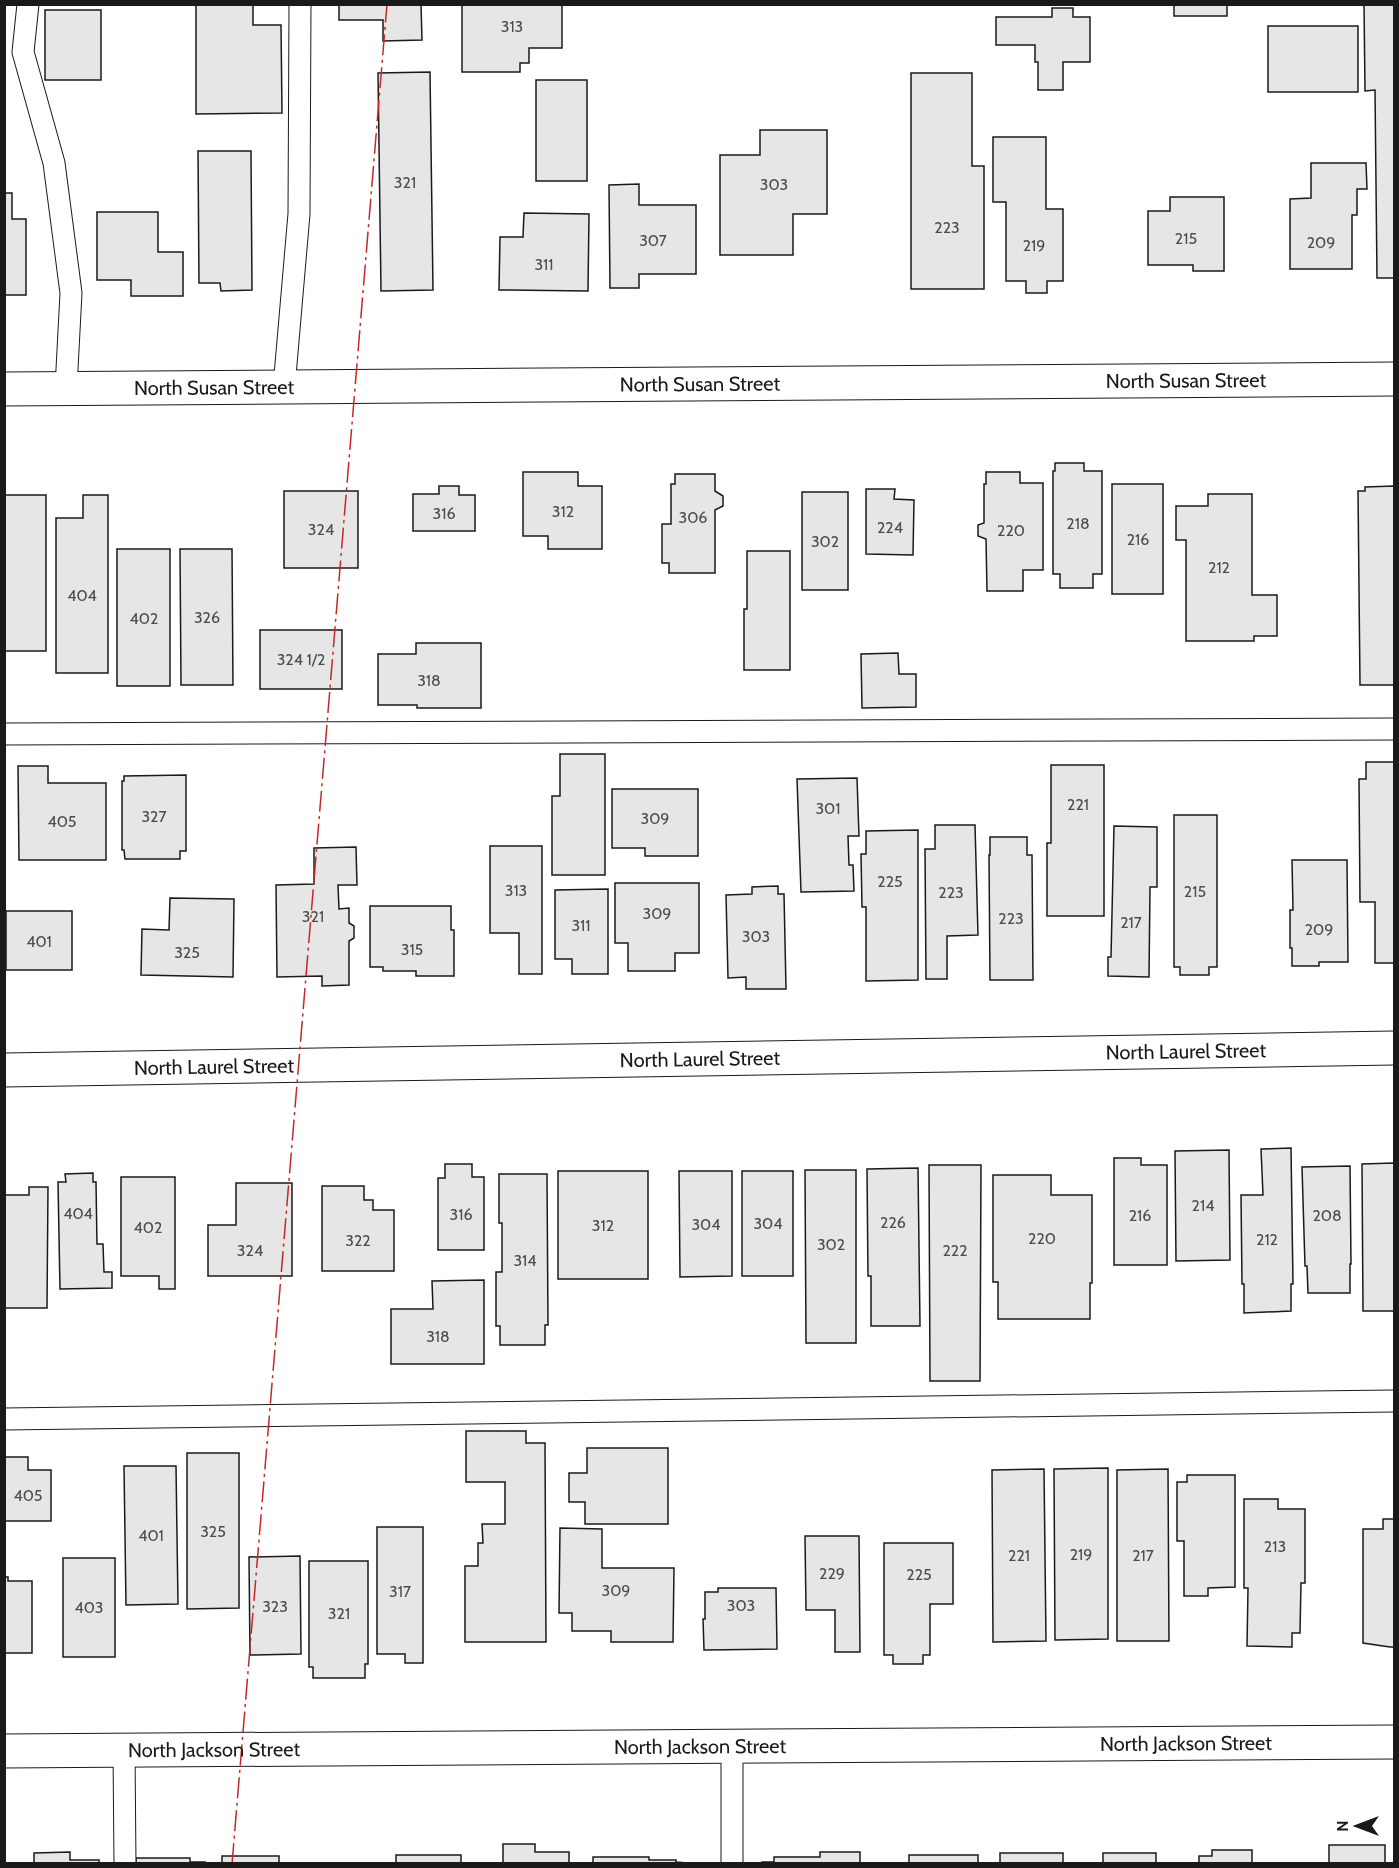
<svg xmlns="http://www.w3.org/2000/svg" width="1399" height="1868" viewBox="0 0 1399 1868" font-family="Cabin,sans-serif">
<rect width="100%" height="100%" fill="#fff"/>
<!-- building -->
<path fill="#e6e6e6" stroke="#1a1a1a" stroke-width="1.5" d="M196 4H253V25H281L282 113 196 114Z
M339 4H421L422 40 383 41V20H339Z
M462 4H562V48H529V63H520V72H462Z
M1174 4H1227V16H1174Z
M1364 4H1394V278H1377L1375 90 1365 91Z
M1052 8H1073V17H1090V62H1063V90H1038V62H1035V45H996V17H1052Z
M45 10H101V80H45Z
M1268 26H1358V92H1268Z
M430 72 433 290 381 291 378 73Z
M911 73H972V166H984V289H911Z
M536 80H587V181H536Z
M4 107H5V170H4Z
M760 130H827V214H793V255H720V155H760Z
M993 137H1046V209H1063V281H1047V293H1026V281H1006V202H993Z
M198 151H251L252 290 221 291 220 283H199Z
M1311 163H1366L1367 189H1357V215H1352V269H1290V199L1311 198Z
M639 184V205H696V274H639V288H610L609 185Z
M4 193H12V219H26V295H4Z
M1170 197H1224V271H1193V265H1148V211H1170Z
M97 212H158V252H183V296H131V280H97Z
M524 213 589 214 588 291 499 290 500 237H523Z
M1055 463H1084V471H1102V574H1093V588H1060V574H1053V471H1055Z
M523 472H578V486H602V549H548V536H523Z
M986 472H1020V483H1043V570H1023V591H987L986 539 978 536V525L984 523V484H986Z
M675 474H715V491L723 496V506L715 510V573H669V563H662V524H671V484H675Z
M1112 484H1163V594H1112Z
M439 486H459V495H475V531H413V494H439Z
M1394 486V685H1360L1358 491H1365V487Z
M866 489H895L894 499 914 500 913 555 866 554Z
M284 491H358V568H284Z
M802 492H848V590H802Z
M1208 494H1252V595H1277V636H1254V641H1186V540H1176V506H1208Z
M4 495H46V651H4Z
M83 495H108V673H56V518H83Z
M117 549H170V686H117Z
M180 549H232L233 685H181Z
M747 551H790V670H744V609H747Z
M260 630H342V689H260Z
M416 643H481V708H417V705H378V654H416Z
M898 653 899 674H916V707L862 708 861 654Z
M560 754H605V875H552V796H560Z
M1366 762H1394V963H1375V902H1360L1359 779H1366Z
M1051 765H1104V916H1047V843H1051Z
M18 766H48V783H106V860H19Z
M186 775V851H180V859H125L124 850H122V781H124V776Z
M857 778 859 836H848L849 865H853L854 891 801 892 797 779Z
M612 789H698V856H645V848H612Z
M1174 815H1217V967H1209V975H1180V967H1174Z
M935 825H975L978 935 947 936V979H926L925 849H935Z
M1114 826 1157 827V887H1150L1149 977 1108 976V957H1111Z
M918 830V980L866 981V907H862L861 854H866V831Z
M990 837H1027V855H1032L1033 980H990L989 855H990Z
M490 846H542V974H519V933H490Z
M356 847 357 885H338L339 909 349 908V923L354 926V938L349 941V985L322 986V976L277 977 276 885 314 884V848Z
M1292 860H1347L1348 962H1319V966H1292V948H1290V910H1293Z
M615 883H699V953H675V971H628V943H615Z
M778 886V894H784L786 989H746V977L728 978 726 895 752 894V887Z
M608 889V974H572V959H555V890Z
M170 898 234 899 233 977 141 975 142 929 169 930Z
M370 906H451V930H454V976H416V971H383V967H370Z
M6 911H72V970H6Z
M1291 1148 1293 1284H1291V1311L1244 1313V1284H1242L1241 1195H1263L1261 1149Z
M1229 1150 1230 1260 1176 1261 1175 1151Z
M1114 1158H1141V1165H1167V1265H1114Z
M1394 1163V1311H1363L1362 1164Z
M445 1164H472V1177H484V1250H438V1178H445Z
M929 1165H981L980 1381H930Z
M1350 1166 1351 1264H1350V1293H1308L1307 1266H1305L1302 1167Z
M918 1168 920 1326H871V1276H868L867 1169Z
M805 1170H856V1343H806Z
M558 1171H648V1279H558Z
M679 1171H732V1276L680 1277Z
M742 1171H793V1276H742Z
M93 1173V1182H96L97 1244H103L104 1272H112V1288L60 1289 58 1182H66L65 1174Z
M499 1174H547L548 1325H545V1345H500V1326H496V1272H502V1223H499Z
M993 1175H1051V1195H1092V1283H1090V1319H998V1282H993Z
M121 1177H175V1289H159V1276H121Z
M236 1183H292V1276H208V1225H236Z
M322 1186H364V1200H373V1210H394V1271H322Z
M29 1187H48L47 1308H4V1195H29Z
M484 1280V1364H391V1309H433L432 1281Z
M466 1431H526V1443H545L546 1642H465V1566H478V1543H483L482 1524H505V1482H466Z
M587 1448H668V1524H585V1502H569V1473H587Z
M187 1453H239V1608L187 1609Z
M4 1457H28V1470H51V1521H4Z
M124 1466H176L178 1604 126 1605Z
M1108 1468V1639L1055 1640 1054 1469Z
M1044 1469 1046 1641 993 1642 992 1470Z
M1168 1469 1169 1641H1117V1470Z
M1187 1475H1235V1587L1208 1588V1596H1184V1541H1177V1482H1187Z
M1244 1499H1278V1509H1305V1583H1301L1300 1633H1292V1647L1247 1646 1248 1588H1244Z
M1383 1519H1394V1647H1390L1363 1643V1529H1383Z
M377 1527H423V1663H405V1654H377Z
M560 1528 602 1529V1568H674L673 1642H611V1631H572V1613H559Z
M805 1536H859L860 1652H835V1610H806Z
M884 1543H953V1604H930V1655H923V1664H893V1655H884Z
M300 1556 301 1654 250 1655 249 1557Z
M63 1558H115V1657H63Z
M309 1561H368V1664H365V1678H313V1667H309Z
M4 1577H8V1581H32V1653H4Z
M718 1588H776L777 1649 704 1650 703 1619H705V1592H718Z
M503 1844H535V1852H569V1864H503Z
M1329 1845H1385V1864H1329Z
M1212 1850H1252V1864H1199V1856H1212Z
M70 1852V1860H99V1864H34V1853Z
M820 1852H860V1864H762V1862H774V1857H820Z
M1000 1853H1063V1864H1000Z
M1103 1853H1156V1864H1103Z
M396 1855H461V1864H396Z
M909 1855H978V1864H909Z
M222 1856H279V1864H222Z
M593 1857H649V1860H676V1862L699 1864H593Z
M136 1858H190V1862H205V1864H136Z"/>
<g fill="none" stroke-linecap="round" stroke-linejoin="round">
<defs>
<path id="service" d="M28 4 23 52 54 163 71 293 66 388
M284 387 299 214 300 4
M4 734 1394 729
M4 1419 1394 1401
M124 1750 125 1864
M732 1864V1747"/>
<g id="minor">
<path id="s1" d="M4 389 1394 379"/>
<path id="s2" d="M4 1070 1394 1048"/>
<path id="s3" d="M4 1751 1394 1742"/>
</g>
</defs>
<!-- service casing -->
<use href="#service" stroke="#1a1a1a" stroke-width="23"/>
<!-- minor casing -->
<use href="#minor" stroke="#1a1a1a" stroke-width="35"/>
<!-- service -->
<use href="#service" stroke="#fff" stroke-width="21"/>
<!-- minor -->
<use href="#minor" stroke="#fff" stroke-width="33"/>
<!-- power -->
<path stroke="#c62828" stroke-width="1.5" stroke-dasharray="21 4.5 3 4.5" stroke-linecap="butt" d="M232 1864 387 4"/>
</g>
<g text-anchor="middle" stroke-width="4.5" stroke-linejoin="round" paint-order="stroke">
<!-- number labels -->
<g font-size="16" fill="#4d4d4d">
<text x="512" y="32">313</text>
<text x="405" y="188">321</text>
<text x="774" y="190">303</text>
<text x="947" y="233">223</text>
<text x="1186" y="244">215</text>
<text x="653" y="246">307</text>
<text x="1321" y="248">209</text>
<text x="1034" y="251">219</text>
<text x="544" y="270">311</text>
<text x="563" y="517">312</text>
<text x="444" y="519">316</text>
<text x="693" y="523">306</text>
<text x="1078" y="529">218</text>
<text x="890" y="533">224</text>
<text x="321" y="535">324</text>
<text x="1011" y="536">220</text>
<text x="1138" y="545">216</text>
<text x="825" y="547">302</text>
<text x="1219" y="573">212</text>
<text x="82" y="601">404</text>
<text x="207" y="623">326</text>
<text x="144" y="624">402</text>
<text x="301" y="665">324 1/2</text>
<text x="429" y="686">318</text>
<text x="1078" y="810">221</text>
<text x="828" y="814">301</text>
<text x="154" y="822">327</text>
<text x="655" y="824">309</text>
<text x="62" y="827">405</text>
<text x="890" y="887">225</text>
<text x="516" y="896">313</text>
<text x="1195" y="897">215</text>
<text x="951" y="898">223</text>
<text x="657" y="919">309</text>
<text x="313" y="922">321</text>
<text x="1011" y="924">223</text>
<text x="1131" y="928">217</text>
<text x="581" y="931">311</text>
<text x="1319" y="935">209</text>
<text x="756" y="942">303</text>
<text x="39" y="947">401</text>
<text x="412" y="955">315</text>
<text x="187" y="958">325</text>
<text x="1203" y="1211">214</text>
<text x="78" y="1219">404</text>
<text x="461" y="1220">316</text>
<text x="1140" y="1221">216</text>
<text x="1327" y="1221">208</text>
<text x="893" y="1228">226</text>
<text x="768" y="1229">304</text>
<text x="706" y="1230">304</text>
<text x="603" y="1231">312</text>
<text x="148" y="1233">402</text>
<text x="1042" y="1244">220</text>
<text x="1267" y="1245">212</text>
<text x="358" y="1246">322</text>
<text x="831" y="1250">302</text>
<text x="250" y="1256">324</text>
<text x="955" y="1256">222</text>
<text x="525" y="1266">314</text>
<text x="438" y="1342">318</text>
<text x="28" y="1501">405</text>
<text x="213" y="1537">325</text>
<text x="151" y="1541">401</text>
<text x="1275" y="1552">213</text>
<text x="1081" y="1560">219</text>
<text x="1019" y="1561">221</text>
<text x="1143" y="1561">217</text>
<text x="832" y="1579">229</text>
<text x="919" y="1580">225</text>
<text x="616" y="1596">309</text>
<text x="400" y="1597">317</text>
<text x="741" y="1611">303</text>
<text x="275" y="1612">323</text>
<text x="89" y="1613">403</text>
<text x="339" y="1619">321</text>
</g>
<!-- street labels -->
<g font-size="20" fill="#1a1a1a" stroke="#fff">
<text dy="7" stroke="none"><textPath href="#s1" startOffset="1182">North Susan Street</textPath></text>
<text dy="7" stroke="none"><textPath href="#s1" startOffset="696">North Susan Street</textPath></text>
<text dy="7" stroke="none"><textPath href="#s1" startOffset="210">North Susan Street</textPath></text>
<text dy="7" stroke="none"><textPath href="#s2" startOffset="1182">North Laurel Street</textPath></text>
<text dy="7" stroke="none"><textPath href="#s2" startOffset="696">North Laurel Street</textPath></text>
<text dy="7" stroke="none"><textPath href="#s2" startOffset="210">North Laurel Street</textPath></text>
<text dy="7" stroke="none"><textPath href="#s3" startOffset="1182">North Jackson Street</textPath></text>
<text dy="7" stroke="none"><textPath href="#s3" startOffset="696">North Jackson Street</textPath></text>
<text dy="7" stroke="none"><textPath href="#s3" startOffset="210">North Jackson Street</textPath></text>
</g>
</g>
<!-- border -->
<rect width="1399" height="1868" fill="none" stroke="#1a1a1a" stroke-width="12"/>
<!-- north arrow -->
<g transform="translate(1357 1826) rotate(270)" stroke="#ffffff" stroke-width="4.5" paint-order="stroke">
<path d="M0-4.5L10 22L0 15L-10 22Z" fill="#1a1a1a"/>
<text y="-9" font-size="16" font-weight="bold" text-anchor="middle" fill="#1a1a1a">N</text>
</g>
</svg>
